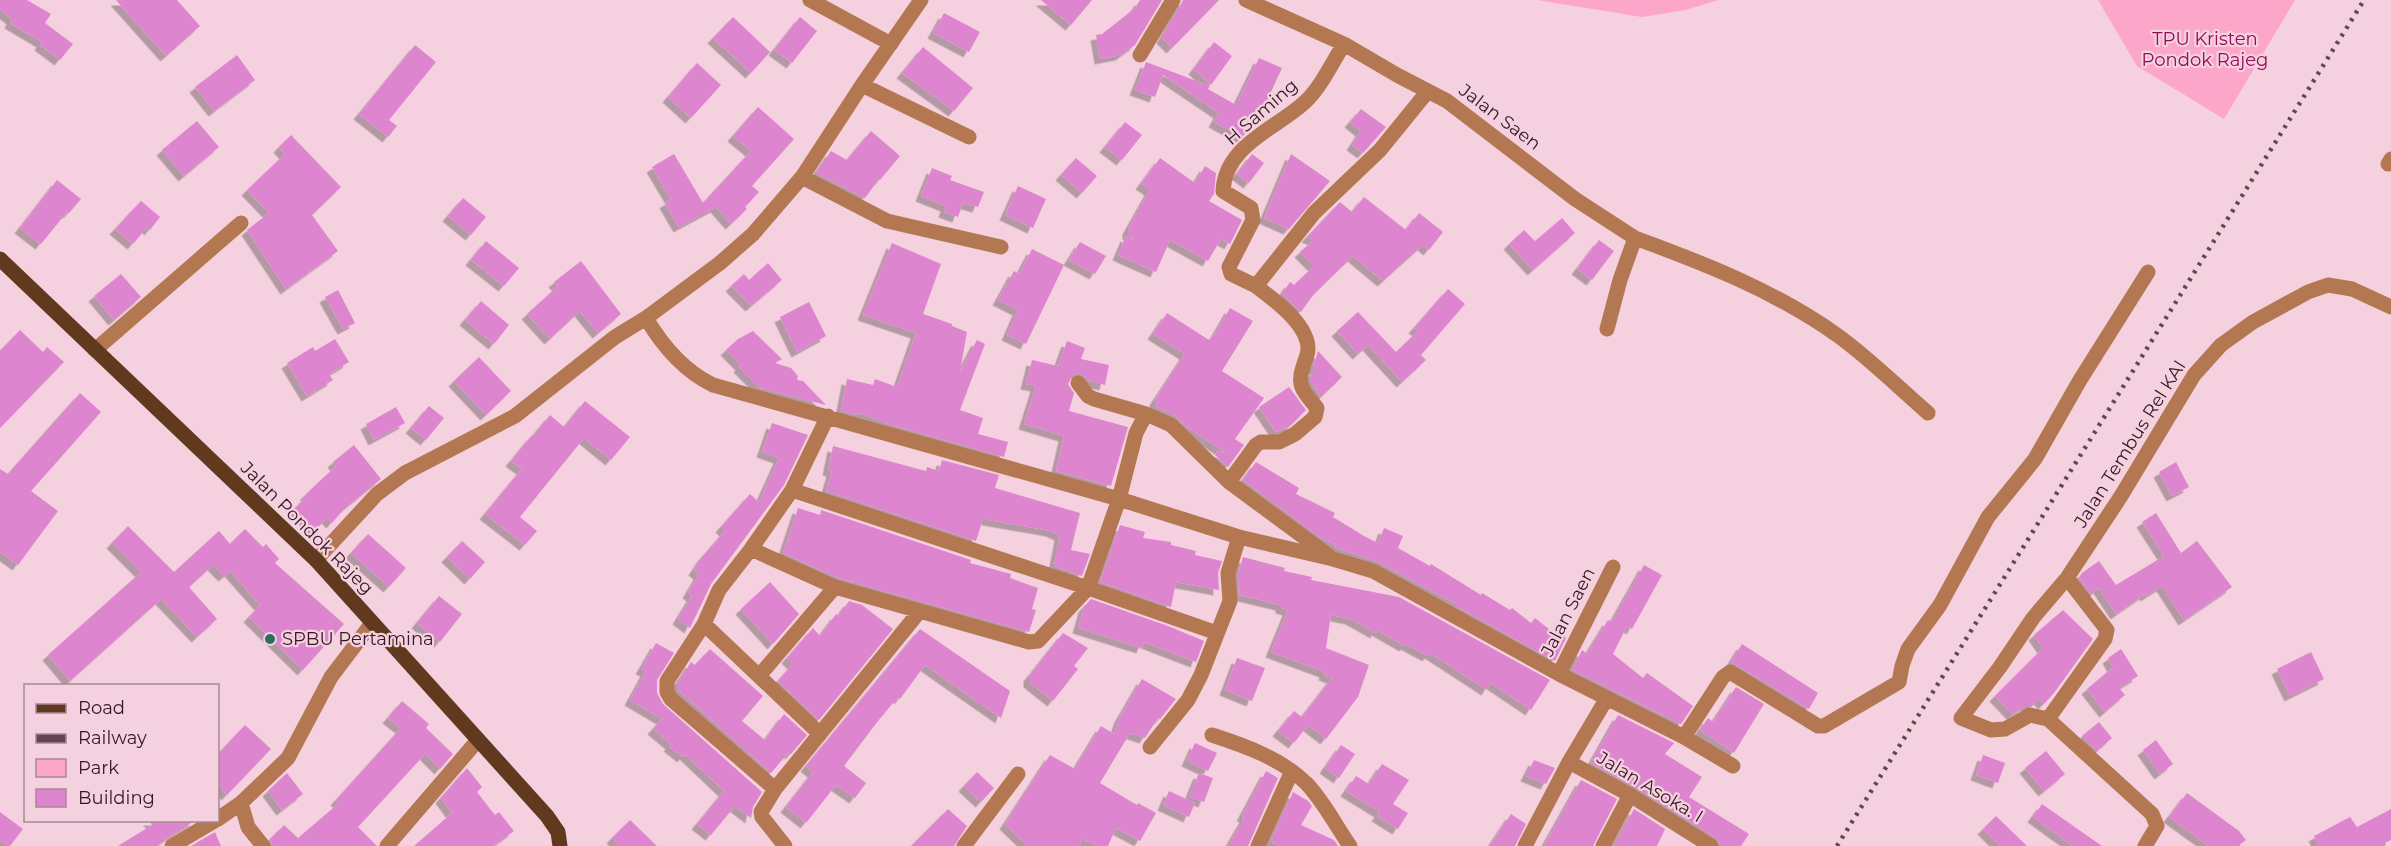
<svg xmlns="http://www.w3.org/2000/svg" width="2391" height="846" viewBox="0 0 2391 846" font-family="Montserrat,sans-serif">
<defs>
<filter id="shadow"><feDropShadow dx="-5.5" dy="5.5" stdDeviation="0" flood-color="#0004"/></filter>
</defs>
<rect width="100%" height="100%" fill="#f5d1df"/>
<!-- green -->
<path fill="#fca6c9" d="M1537 0H1718L1686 10 1642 17Z
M2098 0H2295L2224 119 2137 66Z"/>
<!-- building -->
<path fill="#de85cf" filter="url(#shadow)" d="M0 0H27L51 14 45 23 73 44 60 60 40 45 42 42 10 23 12 19 0 9Z
M116 0H177L200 26 166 56Z
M1041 0H1092L1071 25Z
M1140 0H1162L1135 45 1121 55 1100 59 1096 35 1102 34 1135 8Z
M1183 0H1219L1172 48 1162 38Z
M944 13 980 32 969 52 933 33Z
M733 17 770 52 751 73 713 38Z
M800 17 817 31 792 63 774 50Z
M1214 42 1232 56 1211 85 1194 69Z
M415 45 436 62 389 120 397 126 388 137 359 114Z
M923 47 973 88 954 111 902 73Z
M237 55 255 80 214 111 195 87Z
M1259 58 1282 68 1263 109 1260 108 1247 132 1242 137 1214 122 1219 113 1163 75 1155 97 1135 90 1146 62 1210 86 1208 89 1236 105Z
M697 63 721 85 691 118 668 97Z
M758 107 794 139 752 186 759 192 745 207 747 209 731 224 716 207 679 227 665 203 671 199 652 167 674 154 703 203 751 151 733 136Z
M1361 109 1386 127 1363 153 1352 145 1361 131 1350 122Z
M197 121 219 147 184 176 162 150Z
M1125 122 1142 135 1122 160 1105 147Z
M871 131 900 156 880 180 879 179 865 198 816 173 831 151 847 160Z
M291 135 341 187 312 215 338 251 286 289 247 230 269 213 247 190 285 154 279 147Z
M1252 154 1264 163 1249 183 1237 174Z
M1291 154 1330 181 1289 229 1264 218Z
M1076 158 1097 176 1082 193 1061 175Z
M1160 158 1195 183 1205 166 1216 173 1214 194 1209 201 1242 220 1230 244 1221 239 1208 261 1170 240 1156 272 1118 255 1126 236 1136 241 1128 234V229L1150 190 1141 184Z
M932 168 952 176 950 180 984 192 978 207 963 203 958 217 944 212 946 206 921 196Z
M57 180 81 199 69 213 67 212 41 244 20 228Z
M1018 186 1046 199 1033 228 1005 215Z
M1364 197 1406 230 1419 213 1443 232 1429 250 1423 245 1383 281 1353 256 1314 294 1301 312 1282 294 1290 282 1294 285 1314 266 1300 252 1314 240 1307 237 1340 202 1352 212Z
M463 198 486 217 471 235 448 216Z
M141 201 160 217 150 230 147 227 133 244 115 229Z
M1562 218 1575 233 1533 270 1509 244 1524 230 1535 241Z
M1599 240 1614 251 1592 280 1577 269Z
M486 241 519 268 504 286 471 260Z
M1080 242 1106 256 1095 274 1069 260Z
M892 243 941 264 923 314 952 324V326L967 332 960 372 977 340 985 344 960 410 983 418 978 434 1008 442 1004 457 895 426 859 413 858 415 841 411 847 379 873 385 875 379 897 387 916 333 863 315Z
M1032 249 1064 265 1026 344 1007 335 1018 310 998 300 1014 271 1019 274Z
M581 261 621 314 598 333 580 311 550 339 527 314 558 286 554 282Z
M768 263 782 280 751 306 731 286 744 274 749 280Z
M121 274 141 297 114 320 94 296Z
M1448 289 1465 304 1421 355 1426 360 1402 382 1368 345 1358 354 1337 331 1358 312 1396 352 1418 331 1414 328Z
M338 290 355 323 343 329 325 297Z
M481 301 509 325 494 344 465 320Z
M809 302 826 336 797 352 780 317Z
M1230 308 1253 321 1222 371 1264 398 1235 439 1244 445 1228 467 1215 455 1217 451 1228 454 1187 427 1175 416 1155 406V400L1185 354 1153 334 1167 313 1209 340 1215 334Z
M20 330 43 352 47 347 64 362 0 428V351Z
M753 331 782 359 775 363 791 368 798 376 797 380 803 381 826 405 760 388 739 367 741 365 726 350 738 339Z
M335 339 349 362 329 374 333 380 307 396 287 363 313 347 315 351Z
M1067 341 1085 348 1081 359 1109 365 1105 385 1089 381 1082 374 1077 373 1072 376 1068 384 1074 393 1069 411 1128 427 1111 486 1056 471 1064 436 1024 424 1036 386 1026 384 1032 360 1058 366Z
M1318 351 1342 377 1321 397 1310 380 1311 374 1315 370 1313 367Z
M479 357 511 391 486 415 454 381Z
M1289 387 1306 410 1290 426 1276 432 1259 407Z
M80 393 101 412 31 491 58 511 18 565 0 552V469L8 474Z
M585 401 630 437 611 460 584 438 520 517 537 531 525 545 485 514 522 469 511 461 532 435 533 436 550 415 564 427Z
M429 406 444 418 426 440 411 428Z
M396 407 405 423 374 440 366 424Z
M772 423 808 435 784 485 711 584 690 628 678 619 692 596 688 593 699 574 694 570 703 556 725 531 721 527 750 494 759 502 779 458 762 452Z
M354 445 381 479 344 509 332 523 327 518 315 530 294 509 307 496 305 495 336 466 333 462Z
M833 446 926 471 927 467 939 471 942 460 999 475 995 488 1080 513 1071 550 1090 554 1082 576 1054 566 1060 535 1051 531 983 519 976 541 826 491 832 471 828 470Z
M1256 462 1299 488 1296 494 1335 513 1333 517 1364 536 1378 543 1384 528 1403 536 1398 548 1430 566 1431 564 1481 595 1482 593 1510 610 1512 608 1531 623 1535 618 1554 633 1556 630 1566 638 1555 661 1456 606V604L1378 562 1334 547 1335 544 1321 538 1243 480Z
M2176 462 2189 487 2172 496 2159 472Z
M798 508 820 515 821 510 971 560 970 563 1011 574 1010 578 1038 588 1032 609 1036 610 1029 632 838 578 783 553Z
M2156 513 2181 553 2197 541 2232 587 2184 620 2162 586 2146 596 2145 594 2116 614 2099 588 2091 594 2079 578 2082 573 2099 561 2116 585 2164 556 2142 522Z
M1120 525 1145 532 1143 538 1171 542V545L1196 551 1195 555 1222 561 1218 573 1219 590 1176 582 1171 607 1100 582Z
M128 526 174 572 219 531 230 544 245 529 263 547 266 544 279 559 275 563 344 624 303 670 249 617 260 605 230 571 224 576 213 565 189 587 217 619 197 637 161 599 70 681 48 655 141 572 112 543Z
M368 534 406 568 389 587 351 553Z
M462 541 485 562 470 579 447 557Z
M1243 557 1285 568 1284 571 1312 577 1311 580 1399 597 1550 680 1531 710 1491 683 1487 690 1430 653 1428 656 1406 644 1405 646 1377 630 1376 633 1351 619 1331 615 1326 648 1369 665 1358 697 1326 739 1308 725 1294 743 1278 731 1294 711 1302 717 1332 678 1324 675 1325 672 1271 652 1288 610 1281 608V605L1239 595 1238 574Z
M1644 565 1662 575 1632 629 1627 626 1613 654 1643 678 1647 673 1693 706 1681 724 1572 670 1582 650 1587 654 1608 620 1612 622Z
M770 582 799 614 773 644 741 609Z
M439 596 462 614 440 642 417 623Z
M1091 599 1168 626 1204 641 1196 662 1144 642 1142 648 1078 628 1084 607Z
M849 601 862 605 893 629 819 720 778 681 793 664 787 658 813 628 820 636 836 614 838 616Z
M2063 610 2093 639 2054 693 2044 704 2039 699 2032 706H2025L2012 714 1995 696 2043 648 2034 635Z
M920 629 1010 691 1001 718 925 665 900 699 898 697 878 721 844 766 866 783 855 798 836 785 806 823 786 807 813 772 806 766Z
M1063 633 1088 648 1074 666 1078 669 1053 701 1029 682V676Z
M656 643 674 653 657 680V693L663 704 762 792 753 807 751 818 735 806 711 835 697 824 724 791 685 754 683 757 669 746 671 744 653 729 662 719 630 700 646 671 641 669Z
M1742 644 1818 693 1809 709 1731 662Z
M710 649 763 696 742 721 765 740 784 714 807 735 791 754 789 752 771 773 677 689V684L691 662 695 665Z
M2121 649 2138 676 2119 688 2125 695 2105 712 2087 689 2113 667 2108 658Z
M2311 652 2324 679 2290 696 2277 669Z
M1237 658 1265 668 1252 701 1225 690Z
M1142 679 1176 699 1160 719 1158 718 1145 738 1130 733 1100 783 1137 805 1138 803 1156 813 1140 841 1116 828 1108 846H1098L1082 839 1079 846H1028L1005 824 1050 755 1075 769 1101 726 1114 734 1120 717Z
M1736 687 1764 704 1734 753 1700 730 1708 718 1713 722Z
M402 701 429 724 426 728 453 754 440 769 425 754 358 827 377 846H273L270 839 284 825 298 838 339 803 336 800 401 728 388 718Z
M1618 715 1674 743 1665 754 1702 777 1689 797 1749 834 1741 846H1721L1716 838 1635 787 1591 763Z
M2099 722 2112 738 2097 751 2082 736Z
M245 725 271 749 227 795 218 783V754Z
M2156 740 2173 764 2160 774 2143 750Z
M1195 743 1217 753 1208 771 1187 761Z
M1341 745 1355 754 1339 778 1325 768Z
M2046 751 2065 774 2044 791 2025 768Z
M1983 755 2005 763 1998 783 1976 775Z
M1534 760 1555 768 1546 784 1526 776Z
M1382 764 1409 780 1393 804 1408 813 1398 829 1377 816 1380 812 1346 791 1356 776 1369 784Z
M467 768 482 787 477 792 495 815 499 812 514 831 493 846H414L452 813 441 798Z
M1266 771 1278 778 1248 846H1228L1245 817 1242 816Z
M977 772 994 788 981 802 964 786Z
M287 773 303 794 282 810 268 791Z
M1199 773 1213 778 1204 802 1189 797Z
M1581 780 1617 799 1593 846H1544Z
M1169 791 1195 803 1189 817 1163 805Z
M1293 792 1308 801 1312 806 1301 825 1334 840 1338 846H1279L1271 841Z
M2187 793 2239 831 2246 840 2238 846H2209L2169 817Z
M2042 804 2102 846H2073L2033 817Z
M948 809 967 826 954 846H911Z
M1634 809 1665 829 1657 846H1614Z
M2391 809V840L2379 846H2319L2314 836 2350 817 2357 827Z
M0 812 23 829 10 846 0 841Z
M1511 814 1526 824 1515 846H1490Z
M1996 816 2027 846H2000L1983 829Z
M149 820H196L167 838 157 846H118L152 825Z
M630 820 657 846H620L612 838Z
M215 832 221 846H191Z"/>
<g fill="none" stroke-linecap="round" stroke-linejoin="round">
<!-- minor -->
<path stroke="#b37852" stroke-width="15" d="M810 0 891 44
M1246 0 1344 44 1397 75 1447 101 1575 199 1635 238 1620 280 1607 329
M1140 55 1173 0
M862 85 969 137
M2388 164 2391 159
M802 177 887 221 1001 247
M1635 238C1706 264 1775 291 1837 335 1869 358 1898 387 1928 413
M1256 286 1231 274 1229 267 1253 220 1251 208 1223 191C1225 145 1276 129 1305 102 1321 87 1332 63 1344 44
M646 318C662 345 684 371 713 385L1119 499 1239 537 1333 559 1373 571 1559 674 1684 737 1723 677 1730 672 1818 726H1824L1899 682 1902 666 1908 649 1940 605 1988 517 2035 459 2080 380 2148 272
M95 350 241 223
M1078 383 1088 396 1094 399 1146 414
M1229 482 1256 445 1261 442H1279L1295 434 1315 417 1317 408C1305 393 1296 387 1303 367 1304 362 1308 355 1308 349 1308 324 1274 300 1256 286L1314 213 1380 150 1428 91
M792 490 1088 588 1217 633
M751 549 792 490 828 416
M316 560 377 494 405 473 515 416 615 337 646 318 720 263 753 234 802 177 862 85 921 0
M704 624 820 734
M1559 674 1613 567
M759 676 835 587
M2048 719 2105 639 2107 630 2067 578
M1212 735C1246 746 1282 759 1307 784 1324 802 1336 826 1350 846
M1684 737 1733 766
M1150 747 1188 700 1201 675 1230 601 1228 573 1239 537
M1569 762 1630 795 1711 846
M775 789 671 699 667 692V681L704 624 719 590 751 549 835 587 1029 642 1038 641 1088 588 1119 499 1136 433 1146 414 1171 425 1229 482 1328 555
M218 819 241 803
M172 846 216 820
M263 846 248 827 241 803 288 758 331 677 372 623
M387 846 478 740
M785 846 762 817 761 812 775 789 919 612
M964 846 1018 774
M1258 846 1292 771
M1525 846 1569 762 1607 698
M1603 846 1630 795
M2145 846 2157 826 2152 814 2048 719 2030 715 2005 729 1991 730 1961 718 2000 667 2033 618 2067 578 2121 496 2194 375 2221 345 2253 322 2308 292 2328 285 2352 289 2391 307"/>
<!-- major -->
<path stroke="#61391e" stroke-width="15" d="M0 259 316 560 547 816 558 832 560 846"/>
<!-- rail -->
<path stroke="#664553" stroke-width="4.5" stroke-dasharray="3 6" stroke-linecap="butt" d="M1837 846 2364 0"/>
</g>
<!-- markers -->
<circle fill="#2c6d5c" stroke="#f5d1df" stroke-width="2" cx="270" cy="639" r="6"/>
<g text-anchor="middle" stroke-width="4.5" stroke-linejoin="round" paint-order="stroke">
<!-- park labels -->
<g font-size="18" fill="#920c59" stroke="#f5d1df">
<text x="2205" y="45">TPU Kristen<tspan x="2205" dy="21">Pondok Rajeg</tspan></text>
</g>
<!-- street labels -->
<g font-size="18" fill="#371725" stroke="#f5d1df">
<text transform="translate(1261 112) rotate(-41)" y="6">H Saming</text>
<text transform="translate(1500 117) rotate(37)" y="6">Jalan Saen</text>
<text transform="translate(2130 444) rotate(-58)" y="6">Jalan Tembus Rel KAI</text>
<text transform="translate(307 528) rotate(45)" y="6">Jalan Pondok Rajeg</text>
<text transform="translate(1568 612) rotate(-63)" y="6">Jalan Saen</text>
<text transform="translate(1650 787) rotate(31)" y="6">Jalan Asoka. I</text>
</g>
<!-- poi labels -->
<g font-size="18" fill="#371725" stroke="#f5d1df" text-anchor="start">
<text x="282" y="645">SPBU Pertamina</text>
</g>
</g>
<!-- legend -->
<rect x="24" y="684" width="195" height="138" fill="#f5d1df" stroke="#a98795" stroke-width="1.5"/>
<rect x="36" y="704" width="30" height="9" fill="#61391e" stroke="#a98795" stroke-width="1.5"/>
<text x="78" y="714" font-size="18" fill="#371725">Road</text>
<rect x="36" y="734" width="30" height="9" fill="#664553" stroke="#a98795" stroke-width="1.5"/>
<text x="78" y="744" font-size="18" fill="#371725">Railway</text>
<rect x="36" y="759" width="30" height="18" fill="#fca6c9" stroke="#a98795" stroke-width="1.5"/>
<text x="78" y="774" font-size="18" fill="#371725">Park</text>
<rect x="36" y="789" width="30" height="18" fill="#de85cf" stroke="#a98795" stroke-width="1.5"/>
<text x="78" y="804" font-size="18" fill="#371725">Building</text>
</svg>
